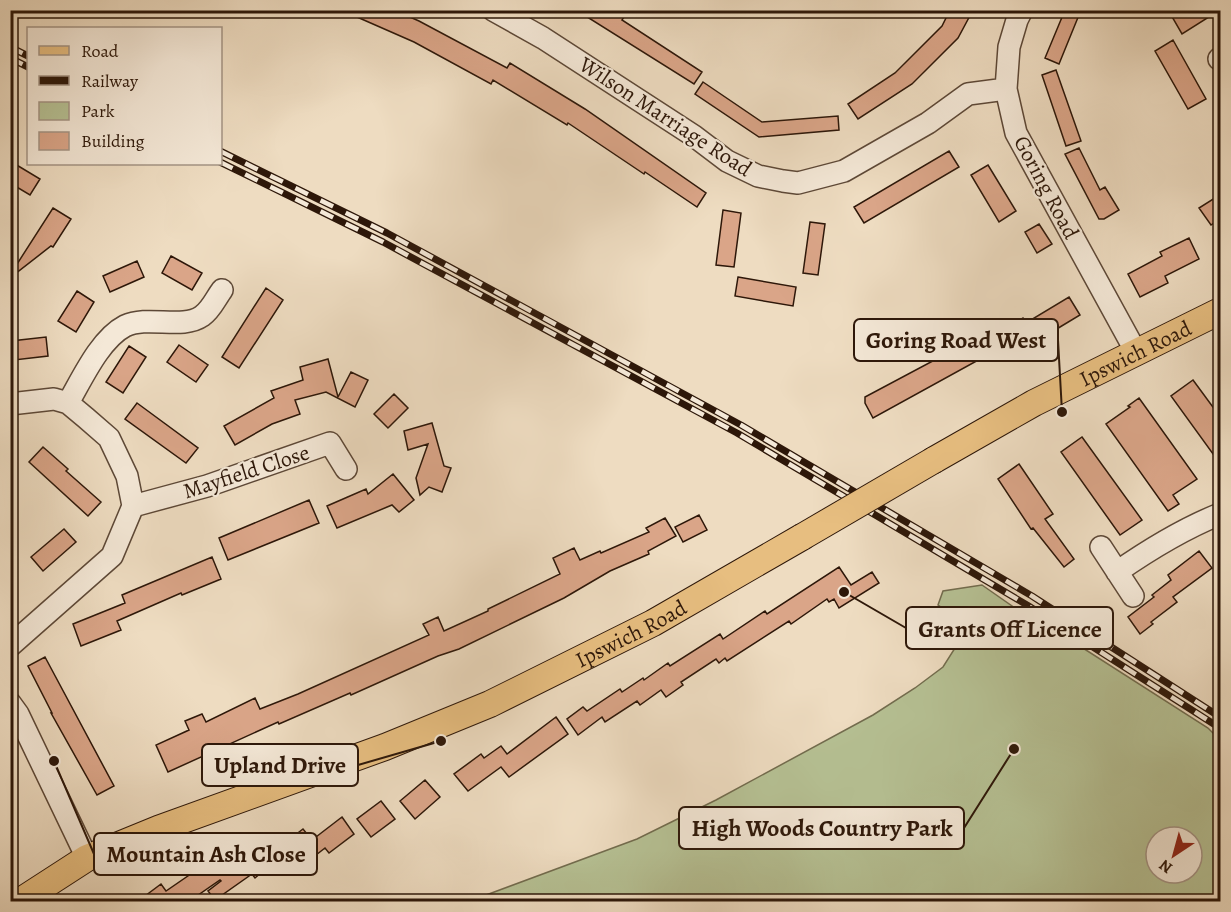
<svg xmlns="http://www.w3.org/2000/svg" width="1231" height="912" viewBox="0 0 1231 912" font-family="Alegreya,serif">
<rect width="100%" height="100%" fill="#eedcc1"/>
<filter id="stains"><feTurbulence type="fractalNoise" baseFrequency=".00333" numOctaves="4"/><feColorMatrix values="0 0 0 0 .2 0 0 0 0 .09 0 0 0 0 .02 0 0 0 .5 -.17"/></filter>
<radialGradient id="worn" r=".72"><stop offset=".6" stop-color="#630" stop-opacity="0"/><stop offset="1" stop-color="#630" stop-opacity=".3"/></radialGradient>
<!-- green -->
<path fill="#b6c194" stroke="#726c4e" stroke-width="1.5" fill-rule="evenodd" d="M982 585 1022 613 1025 611 1208 728 1220 740V901H470L637 839 716 800 873 715 915 688 943 667 969 626 938 605 943 591ZM1156 837H1192V873H1156Z"/>
<!-- building -->
<path fill="#daa588" stroke="#2d1709" stroke-width="1.5" d="M341 10H394L419 21 507 68 510 63 585 109 706 193 697 207 645 172 644 174 568 123 567 125 493 80 491 84 414 42Z
M576 10H613L624 17 622 20 702 72 694 84Z
M950 10H973L958 38 912 84 858 119 848 104 895 73 942 26Z
M1065 10H1081L1059 64 1045 58Z
M1178 10H1220L1182 34 1171 15Z
M1173 40 1206 99 1188 109 1155 51Z
M1056 70 1081 141 1066 146 1042 75Z
M703 82 762 122 838 116 839 130 759 137 695 94Z
M1079 148 1100 190 1105 187 1119 210 1104 219H1099L1065 154Z
M949 151 959 167 864 223 854 207Z
M10 161 40 179 30 195 10 183Z
M988 165 1016 211 999 222 971 175Z
M1221 194V218L1211 225 1199 208Z
M53 208 71 219 53 247 51 246 11 277 10 275Z
M723 210 741 213 734 267 716 265Z
M810 222 825 224 818 275 803 273Z
M1039 224 1052 244 1037 253 1025 232Z
M1189 238 1199 259 1165 276 1168 283 1140 297 1128 274 1162 256 1160 252Z
M171 256 202 273 192 290 162 273Z
M137 261 144 277 110 292 103 276Z
M738 277 796 287 793 306 735 296Z
M266 288 283 300 239 368 222 357Z
M77 291 94 302 76 332 58 321Z
M1069 297 1080 315 1060 327 1041 339 1037 333 995 358 991 353 873 418 865 403V397L974 339H979L981 343 1023 318 1026 323Z
M46 337 48 356 14 360 11 341Z
M179 345 208 365 196 382 167 362Z
M129 346 146 357 123 393 106 382Z
M328 359 338 397 351 372 368 380 355 407 326 392 295 400 300 414 272 424 235 445 224 426 274 398 271 391 303 380 300 367Z
M1193 380 1221 418V465L1171 396Z
M394 394 408 408 388 428 374 414Z
M1139 398 1197 479 1173 495 1179 504 1168 511 1106 424 1130 407 1128 406Z
M137 403 198 448 186 463 125 419Z
M432 423 444 466 451 468 442 492 429 487 420 495 416 478 428 444 408 450 404 431Z
M1082 437 1142 520 1120 535 1061 452Z
M43 447 68 469 66 471 101 502 88 516 29 462Z
M1019 464 1053 514 1045 519 1074 559 1064 567 1033 528 1031 529 998 479Z
M393 474 414 500 399 512 392 505 337 528 327 506 366 489 368 494Z
M309 500 319 523 228 560 219 538Z
M699 515 707 530 683 542 675 527Z
M665 518 676 536 648 551 649 554 610 571 564 598 459 649 438 656 351 695 350 693 279 724 278 722 168 772 156 745 189 730 185 721 202 714 206 722 255 698 260 709 298 694 429 635 423 624 438 617 444 631 488 611V609L560 574 553 558 574 548 580 560 600 551 601 553 649 532 646 528Z
M64 529 76 542 43 571 31 557Z
M1199 551 1212 568 1173 597 1177 602 1151 622 1153 624 1140 634 1128 617 1154 597 1152 595 1171 580 1168 575Z
M212 557 221 579 182 595 181 593 117 621 121 630 81 646 73 624 125 603 122 595Z
M839 567 851 585 872 572 879 583 839 608 834 599 829 602 827 599 791 624 789 621 727 661 725 658 719 663 716 659 681 682 683 685 666 697 661 690 640 705 637 701 605 722 602 717 578 735 567 719 583 707 587 711 620 689 622 692 643 678 644 680 668 663 670 666 720 634 723 639 765 611 767 614Z
M45 657 114 786 97 795 51 713H52L28 666Z
M556 717 568 734 509 777 501 767 468 791 454 774 481 754 484 758 501 746 507 754Z
M425 780 440 797 415 819 400 801Z
M381 801 395 819 371 837 357 819Z
M342 817 354 834 329 853 325 848 293 873 276 850 303 829 312 840Z
M264 846 276 860 255 878 252 874 215 900 208 891 221 881 220 880 188 902H137L161 884 166 891 201 867 204 871 222 859 227 867 234 862 238 867Z"/>
<g fill="none" stroke-linecap="round" stroke-linejoin="round">
<defs>
<path id="minor" d="M493 10 543 38 694 136 727 161 758 176 783 181 798 183 844 171 928 123 968 94 1006 89
M1022 10 1017 20 1009 47 1006 89 1016 133 1136 352
M1219 59 1220 58
M68 403C82 379 100 339 125 326 149 315 182 330 202 316 211 310 216 298 222 290
M10 404 54 399 68 403 86 418 109 438 127 476 133 506 112 556 10 646
M133 506 207 486 330 443 346 469
M1101 547 1133 596
M1117 572C1150 549 1183 529 1220 514
M10 703 18 714 87 858"/>
<g id="major">
<path id="s1" d="M934 460 1034 403 1220 311"/>
<path id="s2" d="M19 902 87 858 158 829 385 747 490 704 653 623 802 537"/>
</g>
</defs>
<!-- minor casing -->
<use href="#minor" stroke="#5d4837" stroke-width="24"/>
<!-- major casing -->
<use href="#major" stroke="#2d1709" stroke-width="28"/>
<!-- minor -->
<use href="#minor" stroke="#f4e8d7" stroke-width="21"/>
<!-- major -->
<use href="#major" stroke="#e7be80" stroke-width="26"/>
<defs>
<path id="rail" d="M10 47 28 56
M10 58 28 67
M220 151 387 233 741 425 1032 596 1220 717
M220 162 383 242 737 433 1027 605 1220 728"/>
</defs>
<!-- rail casing -->
<use href="#rail" stroke="#2d1709" stroke-width="7"/>
<!-- rail -->
<use href="#rail" stroke="#f4e8d7" stroke-width="4.5" stroke-dasharray="14" stroke-linecap="butt"/>
<defs>
<path id="major-bridge" d="M802 537 934 460"/>
</defs>
<!-- major-bridge casing -->
<use href="#major-bridge" stroke="#2d1709" stroke-width="28" stroke-linecap="butt"/>
<!-- major-bridge -->
<use href="#major-bridge" stroke="#e7be80" stroke-width="26"/>
</g>
<g text-anchor="middle" stroke-width="4.5" stroke-linejoin="round" paint-order="stroke">
<!-- street labels -->
<g font-size="22" fill="#2d1709" stroke="#f4e8d7">
<text transform="translate(666 116) rotate(33)" y="8">Wilson Marriage Road</text>
<text transform="translate(1047 187) rotate(62)" y="8">Goring Road</text>
<text dy="8" stroke="none"><textPath href="#s1" startOffset="228">Ipswich Road</textPath></text>
<text transform="translate(246 471) rotate(-18)" y="8">Mayfield Close</text>
<text dy="8" stroke="none"><textPath href="#s2" startOffset="670">Ipswich Road</textPath></text>
</g>
</g>
<!-- callouts -->
<path fill="none" stroke="#2d1709" stroke-width="2" d="M1062 412L1058 340M844 592L906 628M441 741L358 765M1014 749L964 828M54 761L94 854"/>
<g fill="#2d1709" stroke="#f4e8d7" stroke-width="2">
<circle cx="1062" cy="412" r="6"/>
<circle cx="844" cy="592" r="6"/>
<circle cx="441" cy="741" r="6"/>
<circle cx="1014" cy="749" r="6"/>
<circle cx="54" cy="761" r="6"/>
</g>
<g fill="#f4e8d7" stroke="#2d1709" stroke-width="2">
<rect x="854" y="319" width="204" height="42" rx="6"/>
<rect x="906" y="607" width="207" height="42" rx="6"/>
<rect x="202" y="744" width="156" height="42" rx="6"/>
<rect x="679" y="807" width="285" height="42" rx="6"/>
<rect x="94" y="833" width="223" height="42" rx="6"/>
</g>
<g font-size="24" text-anchor="middle" font-weight="bold" fill="#2d1709">
<text x="956" y="348">Goring Road West</text>
<text x="1010" y="637">Grants Off Licence</text>
<text x="280" y="773">Upland Drive</text>
<text x="822" y="836">High Woods Country Park</text>
<text x="206" y="862">Mountain Ash Close</text>
</g>
<!-- margin -->
<rect width="1231" height="912" fill="none" stroke="#eedcc1" stroke-width="36"/>
<rect x="12" y="12" width="1207" height="888" fill="none" stroke="#2d1709" stroke-width="3"/>
<rect x="18" y="18" width="1195" height="876" fill="none" stroke="#2d1709" stroke-width="1.5"/>
<!-- legend -->
<rect x="27" y="27" width="195" height="138" fill="#f4e8d7" stroke="#a49485" stroke-width="1.5"/>
<rect x="39" y="46" width="30" height="9" fill="#e7be80" stroke="#a49485" stroke-width="1.5"/>
<text x="81" y="57" font-size="18" fill="#2d1709">Road</text>
<rect x="39" y="76" width="30" height="9" fill="#2d1709" stroke="#a49485" stroke-width="1.5"/>
<text x="81" y="87" font-size="18" fill="#2d1709">Railway</text>
<rect x="39" y="102" width="30" height="18" fill="#b6c194" stroke="#a49485" stroke-width="1.5"/>
<text x="81" y="117" font-size="18" fill="#2d1709">Park</text>
<rect x="39" y="132" width="30" height="18" fill="#daa588" stroke="#a49485" stroke-width="1.5"/>
<text x="81" y="147" font-size="18" fill="#2d1709">Building</text>
<!-- north arrow -->
<g transform="translate(1174 855) rotate(216)"><circle r="28" fill="#f4e8d7" stroke="#a49485" stroke-width="1.5"/>
<path d="M0-4.5L10 22L0 15L-10 22Z" fill="#8f2418"/>
<text y="-9" font-size="16" font-weight="bold" text-anchor="middle" fill="#2d1709">N</text>
</g>
<rect width="100%" height="100%" filter="url(#stains)"/>
<rect width="100%" height="100%" fill="url(#worn)"/>
</svg>
